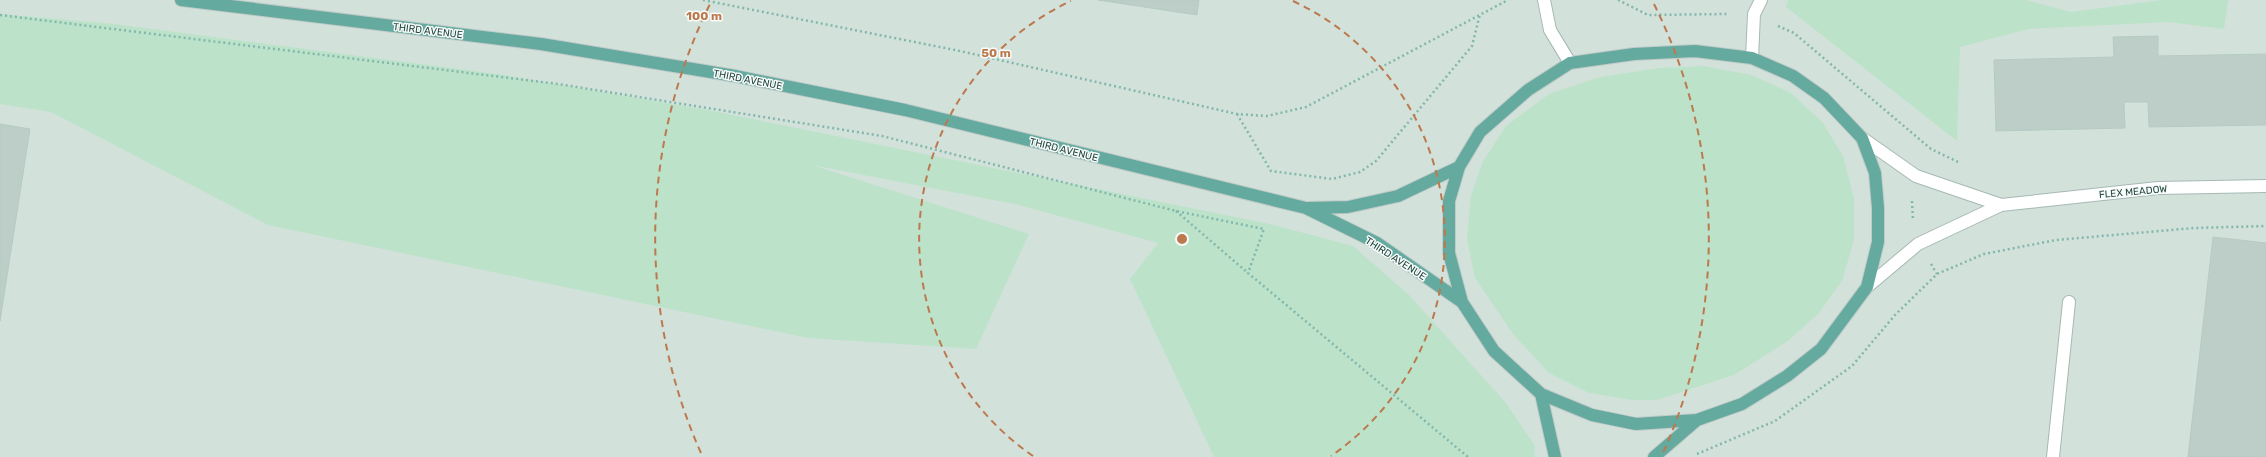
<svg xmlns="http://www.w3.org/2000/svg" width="2266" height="457" viewBox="0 0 2266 457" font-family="Rubik,sans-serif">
<rect width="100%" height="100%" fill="#e5f0ec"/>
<!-- built -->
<path fill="#d3e1db" d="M0 0H2266V457H0Z"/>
<!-- green -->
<path fill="#bce3ca" d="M1788 0H2026L2071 12 2162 0H2228L2224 29 2168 22 2029 29 1960 47 1957 141 1786 7Z
M0 14 114 24 498 74 713 111 1270 224 1353 246 1409 295 1506 403 1535 446 1534 457H1214L1130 279 1158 243 1019 205 812 165 1029 234 976 349 808 338 268 225 51 112 0 104Z
M1703 66 1752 75 1791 93 1823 123 1843 156 1854 198V240L1842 281 1819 313 1788 341 1734 375 1657 400H1632L1589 393 1549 373 1513 334 1475 278 1467 239 1471 196 1482 163 1506 126 1549 94 1600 77 1659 68Z"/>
<!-- building -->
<path fill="#bdcec9" stroke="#b6cac4" d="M1098 0H1199L1197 15Z
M2158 36V56L2266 54V125L2149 127 2148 102H2124L2125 128 1996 131 1994 60 2114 57 2113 37Z
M0 124 30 129 0 321Z
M2213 237 2266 243V457H2188Z"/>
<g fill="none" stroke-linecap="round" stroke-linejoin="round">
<defs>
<path id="service" d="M1544 0 1550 30 1570 63
M1752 58 1754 14 1761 0
M2053 457 2069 302"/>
<path id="minor" d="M1862 138 1916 176 2001 205
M1867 287 1918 244 2001 205 2158 188 2266 186"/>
<path id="primary" d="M181 0 541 44 735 76 905 110 1306 208 1377 243 1462 302
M1695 51 1752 58 1793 76 1824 98 1862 138 1875 173 1878 208V242L1867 287 1821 349 1787 376 1742 404 1697 420 1636 424 1592 415 1541 394 1494 351 1462 302 1449 253V201L1459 167 1480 132 1528 90 1570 63 1634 54Z
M1307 208 1348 207 1398 196 1459 167
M1541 394 1555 457
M1654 457 1697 420"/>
</defs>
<!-- service casing -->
<use href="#service" stroke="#a6b9b5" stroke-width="14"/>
<!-- minor casing -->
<use href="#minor" stroke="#a6b9b5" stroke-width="14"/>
<!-- primary casing -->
<use href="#primary" stroke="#c1cbc9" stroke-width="14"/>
<!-- path -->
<path stroke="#82b7ac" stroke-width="2.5" stroke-dasharray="2 3" stroke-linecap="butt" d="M703 0 960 51 1237 114 1267 116 1306 107 1508 0
M1618 0 1648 15 1729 14
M0 15 558 84 882 136 1176 211 1264 229 1248 273 1468 457
M1778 26 1794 33 1931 149 1958 162
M1237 114 1271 171 1332 179 1360 172 1376 161 1472 46 1480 14
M1912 201 1913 220
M1176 211 1248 273
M1931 264 1937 274
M1697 454 1775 421 1852 366 1895 315 1937 274 1984 254 2056 240 2194 228 2266 226"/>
<!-- service -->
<use href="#service" stroke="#fff" stroke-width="12"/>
<!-- minor -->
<use href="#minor" stroke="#fff" stroke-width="12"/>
<!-- primary -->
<use href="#primary" stroke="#65aa9f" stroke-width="12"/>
</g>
<!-- distance rings -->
<g fill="none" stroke="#bc794e" stroke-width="2" stroke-dasharray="7 5">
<path d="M1033 456A263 263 0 0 1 1071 1M1293 1A263 263 0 0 1 1331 456"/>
<path d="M701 453A527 527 0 0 1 710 4M1654 4A527 527 0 0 1 1663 453"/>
</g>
<g text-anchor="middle" stroke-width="3" stroke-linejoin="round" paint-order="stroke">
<!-- street labels -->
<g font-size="10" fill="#21453f" stroke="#f7fbf9">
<text transform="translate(428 30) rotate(7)" y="4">THIRD AVENUE</text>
<text transform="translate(748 79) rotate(11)" y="4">THIRD AVENUE</text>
<text transform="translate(1064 149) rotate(14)" y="4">THIRD AVENUE</text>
<text transform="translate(2133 191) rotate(-5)" y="4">FLEX MEADOW</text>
<text transform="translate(1396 258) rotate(33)" y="4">THIRD AVENUE</text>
</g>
</g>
<circle cx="1182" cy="239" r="6" fill="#bc794e" stroke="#f7fbf9" stroke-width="2"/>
<g font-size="12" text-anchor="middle" font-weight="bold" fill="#bc794e" stroke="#f7fbf9" stroke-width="3" stroke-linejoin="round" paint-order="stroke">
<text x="704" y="20">100 m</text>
<text x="996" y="57">50 m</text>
</g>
</svg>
